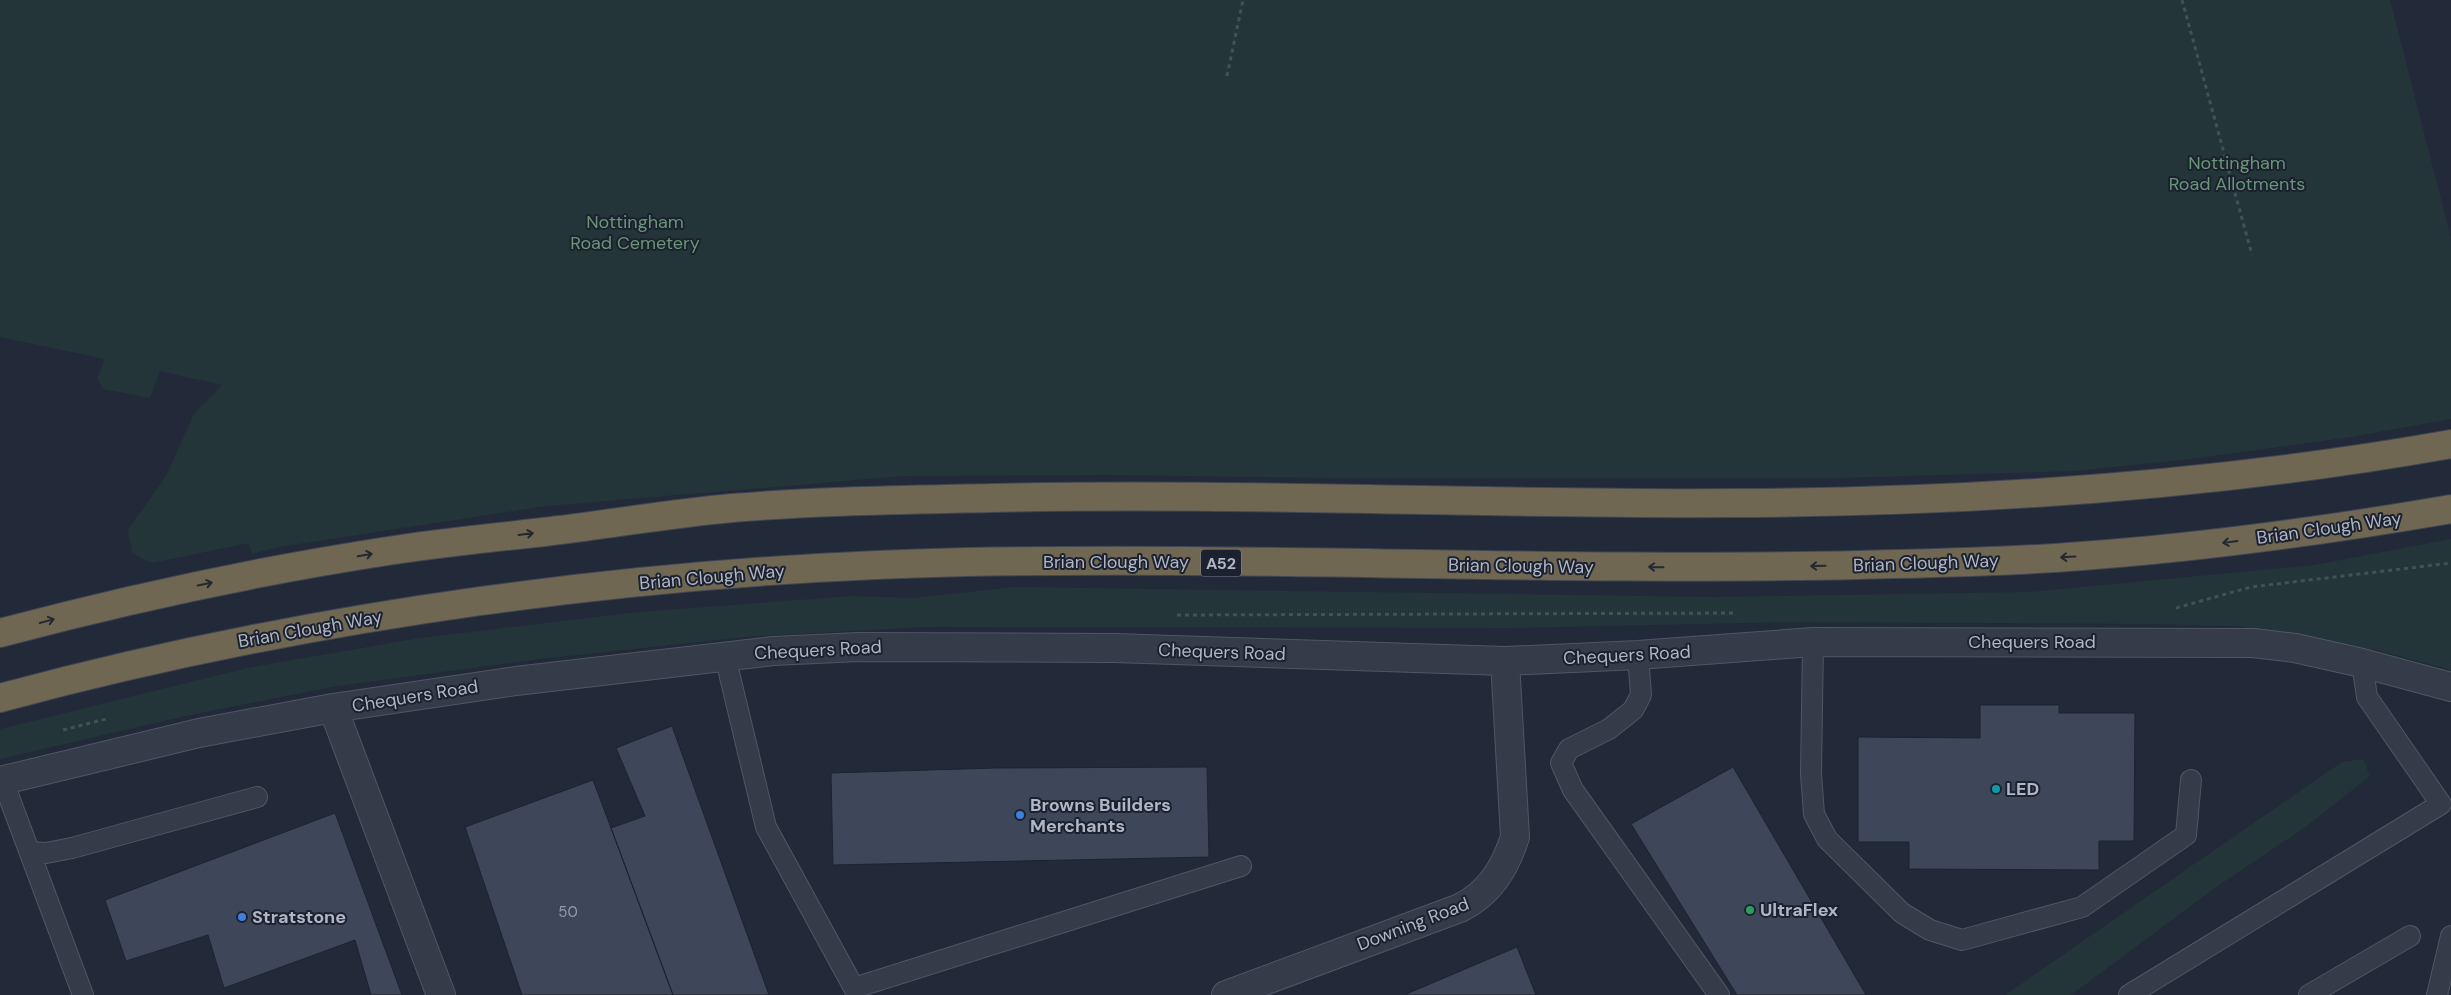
<svg xmlns="http://www.w3.org/2000/svg" width="2451" height="995" viewBox="0 0 2451 995" font-family="'DM Sans',sans-serif">
<rect width="100%" height="100%" fill="#222939"/>
<!-- green -->
<path fill="#24353a" d="M0 0H2390L2451 238V419L2351 437 2191 459 2075 471 1839 478H1334L1114 475 904 476 546 506 279 547 252 554 249 543 152 563 132 553 128 530 166 476 194 414 222 385 160 371 150 398 103 389 97 378 105 359 0 337Z
M2451 539V670L2377 650 2237 626 2149 624 1798 622 1509 628 924 627 745 637 540 659 337 686 185 716 0 759V729L252 667 420 638 639 612 852 596 913 598 1015 587 1711 597 2030 592 2314 565Z
M2363 759 2370 776 2304 828 2212 890 2071 995H2005L2342 762Z"/>
<!-- building -->
<path fill="#3e4759" stroke="#1d2330" d="M1980 705H2059V713H2135L2134 841H2099V870L1909 869V842H1858V737L1980 738Z
M672 726 769 995H673L611 828 645 816 616 748Z
M1207 767 1209 857 833 865 831 773 996 768Z
M1733 767 1866 995H1737L1631 824Z
M593 780 611 828 673 995H522L465 827Z
M335 813 402 995H371L355 940 224 988 208 935 126 961 105 900Z
M1517 947 1536 995H1404Z"/>
<g fill="none" stroke-linecap="round" stroke-linejoin="round">
<defs>
<path id="lane" d="M1813 642 1811 774 1814 814 1827 839 1902 913 1930 930 1962 940 2082 907 2186 835 2191 780
M1638 655 1641 695 1633 710 1609 729 1569 749 1561 763 1573 790 1719 995
M725 656 766 827 854 988 1241 866
M3 781 83 995
M30 852 46 853 72 848 257 797
M2129 995 2441 804 2367 697 2362 663
M2309 995 2410 936
M2437 995 2451 936"/>
<path id="street" d="M333 708 441 995
M0 781 199 733 333 708 516 681 773 651 859 647 1114 648 1505 661 1638 655 1813 642 2253 643 2295 648 2362 663 2451 687
M1226 995 1460 908C1490 893 1505 868 1515 837L1505 661"/>
<path id="highway" d="M0 633C128 599 257 571 388 551 445 542 503 537 560 530 617 523 675 513 732 508 818 501 906 500 992 498 1240 492 1488 505 1736 503 1976 502 2215 486 2451 444
M0 698C312 614 645 569 967 562 1265 556 1562 572 1859 565 1934 563 2008 562 2082 556 2206 547 2329 530 2451 509"/>
</defs>
<!-- lane casing -->
<use href="#lane" stroke="#505664" stroke-width="22"/>
<!-- street casing -->
<use href="#street" stroke="#505664" stroke-width="30"/>
<!-- highway casing -->
<use href="#highway" stroke="#404654" stroke-width="30"/>
<!-- path -->
<path stroke="#415257" stroke-width="3" stroke-dasharray="4 4" stroke-linecap="butt" d="M2182 0 2252 255
M1227 76 1243 0
M2176 608 2251 587 2451 563
M1177 615 1736 613
M63 730 106 719"/>
<!-- lane -->
<use href="#lane" stroke="#353c49" stroke-width="20"/>
<!-- street -->
<use href="#street" stroke="#353c49" stroke-width="28"/>
<!-- highway -->
<use href="#highway" stroke="#6f6752" stroke-width="28"/>
</g>
<!-- one-way arrows -->
<defs><path id="oneway-shaft" d="M-6 0H5M1.5-3L5.5 0L1.5 3" fill="none" stroke-width="1.6" stroke-linecap="round" stroke-linejoin="round" transform="scale(1.25)"/></defs>
<g stroke="#232832">
<use href="#oneway-shaft" transform="translate(526 534) rotate(-7)"/>
<use href="#oneway-shaft" transform="translate(2230 542) rotate(172)"/>
<use href="#oneway-shaft" transform="translate(365 555) rotate(-10)"/>
<use href="#oneway-shaft" transform="translate(2068 557) rotate(177)"/>
<use href="#oneway-shaft" transform="translate(1818 566) rotate(179)"/>
<use href="#oneway-shaft" transform="translate(1656 567) rotate(-179)"/>
<use href="#oneway-shaft" transform="translate(205 584) rotate(-12)"/>
<use href="#oneway-shaft" transform="translate(47 621) rotate(-15)"/>
</g>
<!-- markers -->
<circle fill="#0f9aa8" stroke="#1b212e" stroke-width="2" cx="1996" cy="789" r="5"/>
<g fill="#3f7fe0" stroke="#1b212e" stroke-width="2">
<circle cx="1020" cy="815" r="5"/>
<circle cx="242" cy="917" r="5"/>
</g>
<circle fill="#2e9e5b" stroke="#1b212e" stroke-width="2" cx="1750" cy="910" r="5"/>
<g text-anchor="middle" stroke-width="4" stroke-linejoin="round" paint-order="stroke">
<!-- number labels -->
<g font-size="15" fill="#949aaa">
<text x="568" y="917">50</text>
</g>
<!-- shield labels -->
<rect fill="#1b212e" stroke="#838998" stroke-width="1" x="1201" y="549.5" width="40" height="27" rx="4"/>
<g font-size="16" font-weight="bold" fill="#b0b6c5">
<text x="1221" y="569">A52</text>
</g>
<!-- park labels -->
<g font-size="18" fill="#689677" stroke="#1b212e">
<text x="2237" y="169">Nottingham<tspan x="2237" dy="21">Road Allotments</tspan></text>
<text x="635" y="228">Nottingham<tspan x="635" dy="21">Road Cemetery</tspan></text>
</g>
<!-- street labels -->
<g font-size="18" fill="#b0b6c5" stroke="#1b212e">
<text transform="translate(2329 528) rotate(-8)" y="6">Brian Clough Way</text>
<text x="1116" y="568">Brian Clough Way</text>
<text transform="translate(1926 563) rotate(-2)" y="6">Brian Clough Way</text>
<text transform="translate(1521 566) rotate(1)" y="6">Brian Clough Way</text>
<text transform="translate(712 577) rotate(-5)" y="6">Brian Clough Way</text>
<text transform="translate(310 629) rotate(-10)" y="6">Brian Clough Way</text>
<text x="2032" y="648">Chequers Road</text>
<text transform="translate(818 650) rotate(-3)" y="6">Chequers Road</text>
<text transform="translate(1222 652) rotate(2)" y="6">Chequers Road</text>
<text transform="translate(1627 655) rotate(-3)" y="6">Chequers Road</text>
<text transform="translate(415 696) rotate(-9)" y="6">Chequers Road</text>
<text transform="translate(1413 924) rotate(-21)" y="6">Downing Road</text>
</g>
<!-- poi labels -->
<g font-size="18" font-weight="bold" fill="#b0b6c5" stroke="#1b212e" text-anchor="start">
<text x="2006" y="795">LED</text>
<text x="1030" y="811">Browns Builders<tspan x="1030" dy="21">Merchants</tspan></text>
<text x="1760" y="916">UltraFlex</text>
<text x="252" y="923">Stratstone</text>
</g>
</g>
</svg>
